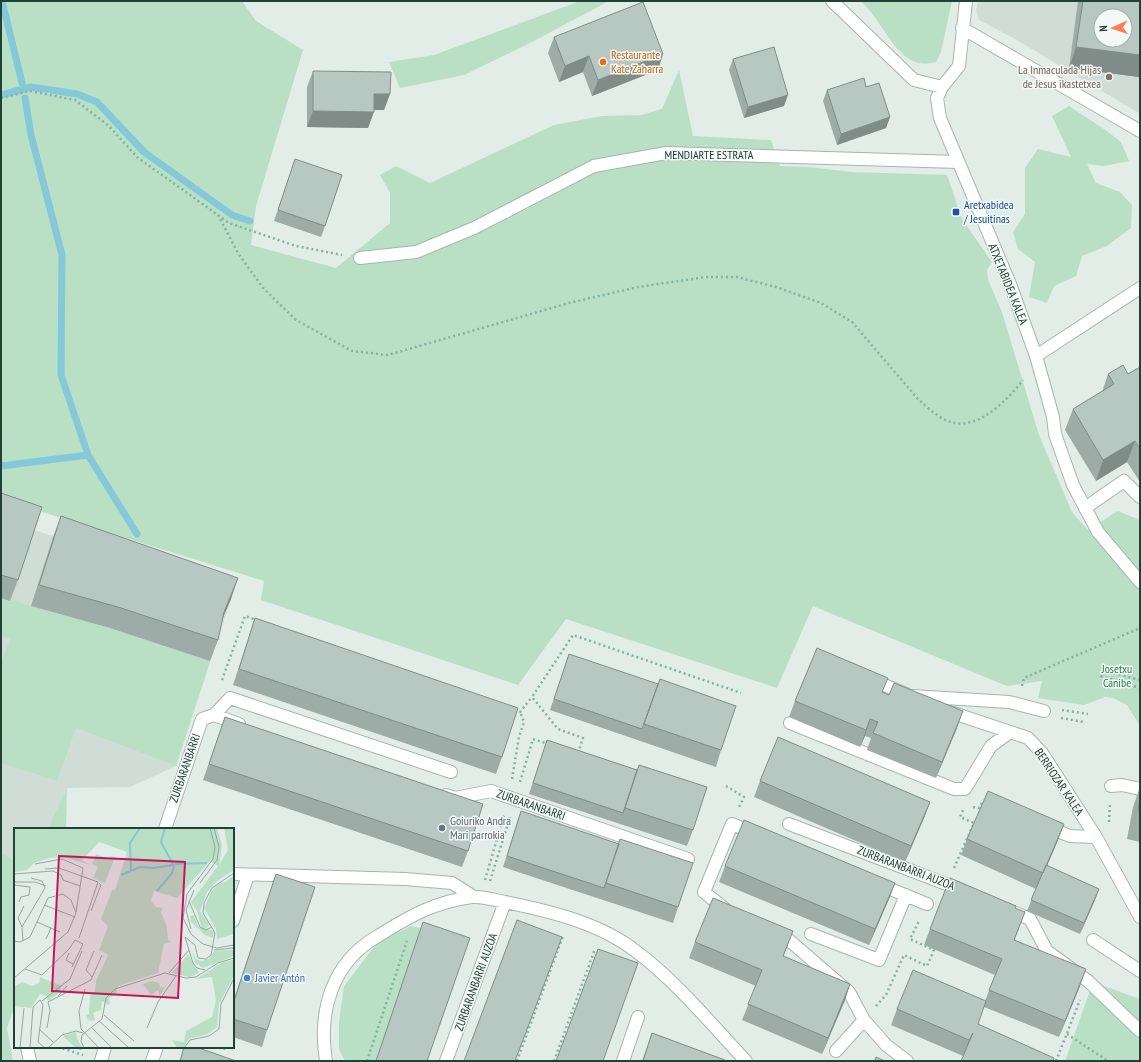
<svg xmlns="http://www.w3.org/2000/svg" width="1141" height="1062" viewBox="0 0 1141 1062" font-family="'PT Sans Narrow',sans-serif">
<rect width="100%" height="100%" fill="#e2ede8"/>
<!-- built -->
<path fill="#d0ddd7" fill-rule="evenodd" d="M978 1H1140V114L1015 39 979 20 976 10ZM1101 16H1125V40H1101Z
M1 518 231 599 176 766 130 787 67 788 47 829H15V861L1 852Z"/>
<!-- green -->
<path fill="#b9e0c5" d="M1 1H242L256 21 303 50 256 206 251 245 336 268 390 223V193L380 175 396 166 430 183 554 125 602 116 641 115 662 109 679 70 693 136 771 140 780 166 808 167 852 172 947 175 962 219 992 262 987 270 988 280 1002 312 1039 435 1072 512 1088 530 1118 511 1140 520V726L1127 705 1113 698 1105 697 1084 705 1038 698 1042 681 1007 686 813 606 777 688 566 619 518 685 261 600 264 581 1 499Z
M580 1H609L534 41 464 75 400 88 389 62 434 55Z
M860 1H952L941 52 936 62C897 74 885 20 860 1Z
M1069 106 1104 129 1121 142 1129 161 1104 166 1087 164 1096 183 1120 192 1132 205 1131 228 1107 246 1082 256 1076 276 1054 286 1047 303 1029 297 1035 262 1018 249 1013 232 1025 214V168L1038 149 1071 157 1052 116Z
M1 597 110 628 210 661 176 766 76 728 57 781 1 763V663L10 639 1 636Z
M67 788 66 829H47Z
M1 852 15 861V1005L7 1028 13 1061H1Z
M411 926 423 929 376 1061H345L339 1050V1021L344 986 377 943Z
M1093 982 1140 999V1061H1065Z"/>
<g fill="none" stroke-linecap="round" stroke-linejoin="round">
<!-- stream -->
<path stroke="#85c8d7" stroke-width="7" d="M2 1 22 83
M1 95 31 87 77 94 97 102 144 152 232 215 250 221
M25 98 31 135 62 255 61 375 88 455 137 534
M1 466 88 455"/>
<defs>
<path id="lane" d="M360 258 416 252 474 228 594 166 666 153 958 162
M1036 356 1140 288
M1085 508 1124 481 1140 497
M913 696 1009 702 1044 711"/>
<path id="street" d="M832 1 914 80 942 87
M966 1 959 66 942 87 937 98 940 118 1010 284 1036 356 1053 417 1055 434 1073 485 1098 532 1140 582
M962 28 1140 131
M870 679 906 694
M947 711 1028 738 1042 753 1096 837 1140 917
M214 715 230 698 451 772
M790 723 954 789H965L991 746 1010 732
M1111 786 1122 785 1140 789
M446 795 455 798 491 791 688 859
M789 824 962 890
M1047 827 1070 836 1096 837
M165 829 202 719 214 715 239 724
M233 874 405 879 452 883 474 897
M878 884 927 904
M725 909 704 892 732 824 756 834
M1008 910 1030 919 1047 951 1088 981 1140 1031
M233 921 248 875
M776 932 783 935 849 992 864 1020 886 1045 907 1061
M811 934 879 960 906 895
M1093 940 1140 971
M27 1047 30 1061
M836 1051 864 1020
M101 1061 105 1047
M152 1061 157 1047
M326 1061C318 1011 332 962 378 936 410 916 434 902 472 897 483 896 494 900 505 902 550 911 600 923 637 952 678 983 711 1024 746 1061
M446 1061 505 902
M623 1061 638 1017"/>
</defs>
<!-- lane casing -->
<use href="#lane" stroke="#a4b6b0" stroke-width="14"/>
<!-- street casing -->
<use href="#street" stroke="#a4b6b0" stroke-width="14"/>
<!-- path -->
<path stroke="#80b3a5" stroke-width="2.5" stroke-dasharray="2 3" stroke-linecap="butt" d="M1 98 30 91 75 100 109 126 137 157 229 223 296 246 342 255
M218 215 238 253 263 288 296 320 352 351 388 355 569 303 638 287 706 277H737L776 287 821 303 852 322 918 399C927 407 937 417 948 421 977 433 1007 400 1023 380
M222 680 245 616 257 620
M1140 680 1102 670 1101 676 1140 688
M1022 686 1024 678 1140 628
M515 710 520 712 532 697
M1062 710 1088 714
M1061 718 1084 722
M578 753 583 738 558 729 532 697 573 635 741 693
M512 779 519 737 524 722 520 712
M520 782 533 739 548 744
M726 786 744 797 739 807
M973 807 979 808 983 801
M1109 822 1110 805
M954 868 974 823 960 817 964 808
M485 880 504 815
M490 881 510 817
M876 1006 886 995 904 955 927 966 934 950 910 939 919 921
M1067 1034 1108 1061
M58 1047 83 1055
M219 1047 225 1049
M367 1061 407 941
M517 1061 563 936
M554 1061 595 949
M1056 1061 1080 1000"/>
<!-- lane -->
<use href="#lane" stroke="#fff" stroke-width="12"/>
<!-- street -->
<use href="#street" stroke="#fff" stroke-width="12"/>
</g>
<!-- wall -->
<path fill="#9daca7" d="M1078 1H1140V74L1139 77 1069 68Z
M554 37 663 54 658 70 592 96 583 72 559 82 548 53Z
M733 59 784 106 744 118 729 70Z
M313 71 390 94 384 110H374L368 128 307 127V87Z
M866 87 890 117 886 128 837 145 823 101 827 90Z
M295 159 325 226 321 237 274 221Z
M1140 367V482L1127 462 1096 481 1065 430 1073 409 1102 392 1108 374H1128Z
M1 493 18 580 10 601 1 598Z
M61 516 231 599 223 618 218 640 210 661 110 628 31 606 53 537Z
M255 618 502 757 496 774 233 685Z
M569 654 721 750 716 767 550 710Z
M882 692 957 728 936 778 867 750 871 738 865 736 860 747 789 717 795 701Z
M225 717 468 851 462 867 203 780Z
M547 740 693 830 687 846 529 794Z
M760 781 930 802 924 818 905 862 754 797Z
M1140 787V842L1127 839 1133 807Z
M521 811 678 907 673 923 503 867Z
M1064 824 1058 840 1047 866 1095 900 1080 934 1027 911 1036 889 961 855 967 839Z
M725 866 895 883 889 899 869 945 719 882Z
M276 874 267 1030 262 1047 233 1037V1002Z
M1015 908 1019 929 1014 940 1080 986 1059 1037 984 1007 963 1056 891 1025 897 1009 985 1001 995 975 924 945 930 929Z
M423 922 427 1061H376L418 938Z
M695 942 787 947 783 956 850 984 845 1000 822 1054 742 1020 756 986 689 958Z
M652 1033 725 1061H642Z
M73 1047H82L81 1050Z"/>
<!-- shaded-wall -->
<path fill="#808c88" d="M1076 47 1140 55V74L1139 77 1069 68Z
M663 54 658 70 592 96 598 80Z
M589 56 583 72 559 82 565 66Z
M374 94H390L384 110H368Z
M788 95 784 106 744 118 748 107Z
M313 111 374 112 368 128 307 127Z
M890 117 886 128 837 145 841 134Z
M1135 441 1127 462 1096 481 1103 460Z
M238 578 231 599 216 633 224 612Z
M963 711 957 728 936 778 942 762Z
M870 719 865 736 860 747 866 730Z
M930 802 924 818 905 862 911 846Z
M1064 824 1058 840 1037 889 1043 873Z
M895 883 889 899 869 945 875 929Z
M1099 889 1095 900 1080 934 1084 923Z
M793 931 787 947 777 972 783 956Z
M1086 969 1080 986 1059 1037 1065 1021Z
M850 984 845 1000 822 1054 828 1038Z
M973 1033 963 1056 969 1040Z"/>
<!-- building -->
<path fill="#b7c8c2" stroke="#808c88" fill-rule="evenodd" d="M1083 1H1140V55L1076 47ZM1101 16H1125V40H1101Z
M643 2 663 54 598 80 589 56 565 66 554 37Z
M774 47 788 95 748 107 733 59Z
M313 71 391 72 390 94H374V112L313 111Z
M864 78 866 87 879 83 890 117 841 134 827 90Z
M295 159 342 175 325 226 278 210Z
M1123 365 1128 374 1140 367V449L1135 441 1103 460 1073 409 1114 384 1108 374Z
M1 493 42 507 18 580 1 575Z
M61 516 238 578 224 612 218 640 118 607 39 585Z
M255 618 518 708 502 757 239 669Z
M817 648 888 678 882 692 889 695 894 683 963 711 942 762 873 733 878 722 870 719 866 730 795 701Z
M569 654 658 684 642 729 554 699Z
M660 679 736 706 721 750 644 724Z
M225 717 483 804 468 851 209 764Z
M778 737 930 802 911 846 760 781Z
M547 740 637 770 623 813 533 783Z
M639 765 707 787 693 830 625 808Z
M988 791 1064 824 1043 873 967 839Z
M1140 798V811L1138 810Z
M521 811 619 844 604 888 507 856Z
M744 820 895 883 875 929 725 866Z
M620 839 693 863 678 907 606 883Z
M1046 865 1099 889 1084 923 1031 900Z
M276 874 315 887 267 1030 233 1019V1004Z
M950 878 1016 906 1015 908 1025 912 1014 940 1086 969 1065 1021 989 990 1002 959 930 929Z
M713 898 793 931 783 956 850 984 828 1038 748 1004 762 970 695 942Z
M517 920 562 937 515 1061H464Z
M423 922 470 938 427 1061H376Z
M598 949 638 963 603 1061H556Z
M913 970 986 1001 978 1024 1054 1058 1053 1061H961L973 1033 969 1040 897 1009Z
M652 1033 725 1060V1061H643Z
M184 1047H196L236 1061H180Z
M876 1057 885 1061H875Z"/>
<!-- markers -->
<circle fill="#e8710a" stroke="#f3f9f6" stroke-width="1.5" cx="603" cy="62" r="4"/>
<circle fill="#8d6e63" stroke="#f3f9f6" stroke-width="1.5" cx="1109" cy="77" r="4"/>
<rect fill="#1a4fb4" stroke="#f3f9f6" stroke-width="1.5" x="952" y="208" width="8" height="8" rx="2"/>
<circle fill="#6b7280" stroke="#f3f9f6" stroke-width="1.5" cx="442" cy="828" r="4"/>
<circle fill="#3f7fe0" stroke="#f3f9f6" stroke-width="1.5" cx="247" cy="978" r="4"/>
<g text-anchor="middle" stroke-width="3" stroke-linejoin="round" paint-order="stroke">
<!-- food labels -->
<g font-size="12" fill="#c56008" stroke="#f3f9f6" text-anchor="start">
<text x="611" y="59">Restaurante<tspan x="611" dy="14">Kate Zaharra</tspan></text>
</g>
<!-- education labels -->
<g font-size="12" fill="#785e54" stroke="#f3f9f6" text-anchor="end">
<text x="1101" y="74">La Inmaculada Hijas<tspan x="1101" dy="14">de Jesus ikastetxea</tspan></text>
</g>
<!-- street labels -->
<g font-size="12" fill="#204038" stroke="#f3f9f6">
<text x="709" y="159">MENDIARTE ESTRATA</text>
<text transform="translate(1008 284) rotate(68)" y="4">ATXETABIDEA KALEA</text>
<text transform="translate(185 768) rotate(-71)" y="4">ZURBARANBARRI</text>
<text transform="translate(1059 782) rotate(56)" y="4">BERRIOZAR KALEA</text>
<text transform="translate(531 805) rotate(19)" y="4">ZURBARANBARRI</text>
<text transform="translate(906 868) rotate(21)" y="4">ZURBARANBARRI AUZOA</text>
<text transform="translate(476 982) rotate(-70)" y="4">ZURBARANBARRI AUZOA</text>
</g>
<!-- transit labels -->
<g font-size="12" fill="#164399" stroke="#f3f9f6" text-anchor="start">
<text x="964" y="209">Aretxabidea<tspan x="964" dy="14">/ Jesuitinas</tspan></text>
</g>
<!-- park labels -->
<g font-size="12" fill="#277a49" stroke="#f3f9f6">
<text x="1117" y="673">Josetxu<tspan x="1117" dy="14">Canibe</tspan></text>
</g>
<!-- worship labels -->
<g font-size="12" fill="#5b616d" stroke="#f3f9f6" text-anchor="start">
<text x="450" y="825">Goiuriko Andra<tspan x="450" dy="14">Mari parrokia</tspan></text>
</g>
<!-- shop labels -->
<g font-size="12" fill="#366cbe" stroke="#f3f9f6" text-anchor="start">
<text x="255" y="982">Javier Antón</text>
</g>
</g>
<!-- overview -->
<g transform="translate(14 828)">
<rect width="220" height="220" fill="#e2ede8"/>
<path d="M0 0H203L208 18 205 37 214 22 210 0H220V42L203 53 193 64 186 83 195 96 192 101 187 98 183 83 177 74 204 38 196 33 163 70 140 63 137 73 142 79 149 80 147 84 153 99 154 112 158 114 150 116 144 145 104 158 102 166 95 170 96 175 94 177 88 173 87 182 79 185 81 192 76 193 75 190 74 193 72 187 75 186 76 168 81 163 82 153 94 127 85 122 94 98 87 91 98 62H101L113 24 85 14 68 32 77 37 49 29 35 30 20 35 13 42 0 44ZM82 26 95 31 97 28 101 29 91 55 79 50 84 39 78 36ZM220 47V106L203 111 202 101 190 80 198 62 205 55 212 54ZM180 87 184 98 200 103 199 110 191 107 177 94 176 88ZM178 122 182 131 188 133 195 131 200 123 220 122V128L189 140 181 135ZM174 126 185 145 176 149 158 145ZM220 132V147L205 176 203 199 194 206 175 211 169 220H163L158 212 170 214 172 203 198 189 202 172 198 149 182 151 209 134ZM26 149 48 158 44 166 34 173 32 168 26 166 17 180 0 178V159L8 154 18 158 25 155ZM137 153 145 155 146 160 151 158 147 166 145 167 144 162 137 167 129 156ZM62 204 63 210 68 220H62L49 208Z" fill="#b9e0c5"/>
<path fill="none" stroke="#85c8d7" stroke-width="2" d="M161 36 193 35M117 42 116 15 126 0M107 47 126 39 140 40 159 37M143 63 158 45 160 38 147 14 151 0"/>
<path fill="none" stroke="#94a8a2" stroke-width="1" d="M196 0 201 19 199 31 173 66 169 90 177 106 189 116 203 120 220 117M21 36 48 31 69 40 62 84M31 41 45 40 84 54 65 110M0 46 39 43 47 47 49 52 66 58M0 54H21L32 58M186 55 203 32 205 19 200 0M0 57 16 59 15 67 7 69 5 74M175 73 186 99 192 102 198 99M30 77 61 89M77 83 87 57 85 55M23 94 46 104M8 99 4 90 10 78M177 101 172 82 180 62M32 111 37 100M0 113 6 114 16 109 34 70 49 66 57 72 62 85 54 104 0 150M9 113 8 99 31 60 28 53 17 50M200 122 220 120M55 125 52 132 59 136M11 141 28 147 55 121 61 112 69 116 58 139M191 142 183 140 179 135 171 109 181 117 184 130 192 131 197 127 201 105 189 85 190 75 198 60 220 45M155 145 175 122M78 149 72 142 80 123M71 161 65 183 67 201 85 220M44 168 53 158M28 173 56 151 68 123M34 174 77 152 88 127M90 187 120 213M85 193 114 219M33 200 36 182 34 174M78 200 98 220M133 200 144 174 162 148M25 201 39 214M6 220 10 180M16 220 19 179 26 172 29 177 24 214 31 220M34 220 48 207 62 203 69 205M70 220 67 213 68 207 88 191 92 170 101 161 151 145 172 150 182 149 204 135 220 130M170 220 176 212 195 208 205 201 207 176 220 150"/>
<path fill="#c2185b" fill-opacity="0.15" stroke="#c2185b" stroke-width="2" d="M45 28 171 34 164 170 38 163Z"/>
<rect width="220" height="220" fill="none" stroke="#204038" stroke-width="2"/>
</g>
<!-- border -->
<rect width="1141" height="1062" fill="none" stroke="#204038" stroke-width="4"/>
<!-- north arrow -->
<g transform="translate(1113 28) rotate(267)"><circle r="19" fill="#f3f9f6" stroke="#9fafaa"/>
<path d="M0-3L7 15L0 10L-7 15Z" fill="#fd7f50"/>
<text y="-6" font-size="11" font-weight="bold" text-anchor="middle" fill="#204038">N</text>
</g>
</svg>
